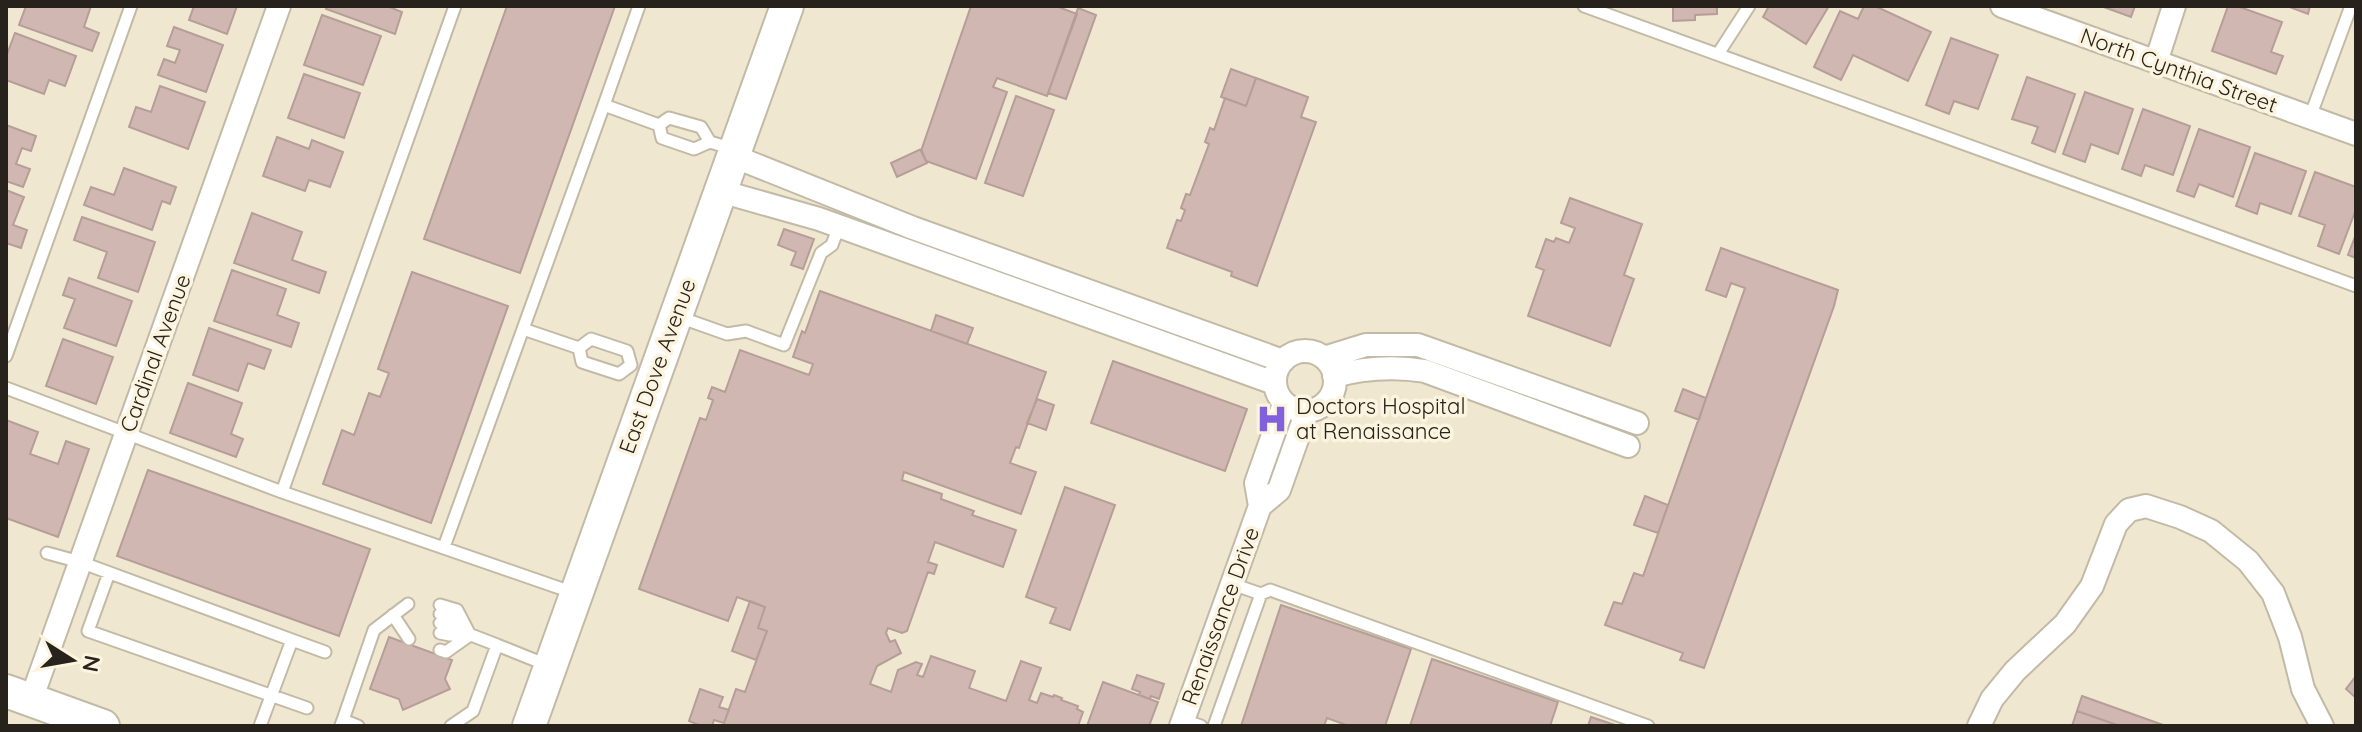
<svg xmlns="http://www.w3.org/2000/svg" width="2362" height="732" viewBox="0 0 2362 732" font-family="Quicksand,sans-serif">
<rect width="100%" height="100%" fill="#f0e7d1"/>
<!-- building -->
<path fill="#d0b7b1" stroke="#b69e98" stroke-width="2" d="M26 6H91L84 27 99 33 92 51 19 25Z
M194 6H237L227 34 189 20Z
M327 6H387L402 12 395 34 326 9Z
M507 6H615L520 273 424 239Z
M971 6H1056L1077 14 1047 96 997 78 993 87 1007 92 976 179 926 161 921 151Z
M1673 6H1717V14L1695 15V20L1673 21Z
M1769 6H1829L1806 44 1763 17Z
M1864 6H1875L1931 32 1908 81 1853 55 1841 80 1814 67 1840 11 1858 19Z
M2101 6H2135L2131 17Z
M2228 6H2237L2282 22 2271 52 2283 56 2276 74 2212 51Z
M2287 6H2310L2308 14Z
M1078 8 1096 15 1066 99 1048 93Z
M322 15 381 36 363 85 304 65Z
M174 27 223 45 206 92 158 75 164 59 175 63 180 50 167 46Z
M15 33 76 56 65 86 49 80 44 94 6 80V57Z
M1951 38 1998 55 1978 109 1954 101 1949 114 1926 105Z
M1231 69 1256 78 1246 106 1221 97Z
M304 74 360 93 344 138 288 118Z
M2027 77 2075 94 2055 152 2032 143 2038 127 2012 119Z
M1256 78 1308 97 1301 117 1316 122 1257 286 1231 276 1232 272 1167 248 1177 220 1181 221 1185 210 1181 208 1186 194 1190 195 1209 144 1205 142 1210 128 1214 130 1225 98 1246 106Z
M160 86 205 102 188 149 129 127 136 107 151 112Z
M2085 92 2133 109 2118 154 2091 144 2085 162 2063 154Z
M1016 96 1054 110 1023 196 985 183Z
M2143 109 2190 126 2173 175 2145 165 2141 176 2122 169Z
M6 125 36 136 31 151 22 148 16 164 30 169 23 187 6 181Z
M2199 129 2250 147 2233 197 2199 184 2194 197 2177 191Z
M277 137 309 149 312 140 343 152 330 187 309 180 305 191 263 176Z
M921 149 927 163 897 177 891 163Z
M2255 153 2306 171 2291 214 2260 203 2257 214 2236 206Z
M124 168 176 187 170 204 162 201 152 230 84 205 91 187 114 195Z
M2315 172 2356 187V209L2339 254 2318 246 2325 225 2299 216Z
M6 190 24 197 13 225 27 230 21 248 6 243Z
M1570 198 1642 224 1624 275 1634 279 1610 346 1528 316 1544 270 1536 267 1546 239 1554 242 1556 238 1569 243 1575 228 1561 223Z
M252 213 302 232 292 260 326 272 319 293 234 263Z
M82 217 155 242 138 292 98 278 107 252 74 240Z
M784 229 814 239 803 269 791 265 796 252 778 245Z
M2356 234V258L2348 255Z
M1721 248 1838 290 1834 306 1704 668 1680 660 1683 653 1605 625 1614 602 1622 604 1634 573 1643 576 1745 288 1731 283 1726 297 1706 290Z
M232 270 286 289 277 315 299 323 291 347 214 321Z
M412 272 508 306 431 523 323 484 342 430 354 435 369 393 380 397 389 373 378 369Z
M69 278 132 301 116 346 64 328 75 299 63 295Z
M820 291 1046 372 1019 448 1016 447 1010 463 1036 472 1021 514 904 472 902 480 942 494 941 499 974 511 972 515 1016 530 1003 567 935 542 928 562 937 565 934 574 928 572 907 631 902 633 888 628 886 633 890 642 895 640 901 653 877 666 870 684 891 692 898 670 916 662 922 664 917 675 923 677 931 656 975 671 969 688 1006 701 1021 661 1041 668 1029 700 1037 703 1041 693 1053 697 1054 695 1062 698 1061 700 1078 706 1077 709 1083 712 1078 726H723L736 689 745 692 767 631 758 628 765 607 737 597 728 621 639 589 700 418 706 420 713 400 708 398 712 387 725 392 740 350 809 375 813 364 793 357 802 331 805 333Z
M936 315 973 328 967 344 931 331Z
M209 328 271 350 264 369 248 363 238 391 193 375Z
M63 339 113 357 96 404 46 386Z
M1113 361 1247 409 1225 471 1091 423Z
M188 383 242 403 231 434 243 439 236 457 170 433Z
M1683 389 1706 398 1699 420 1675 411Z
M1037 399 1054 405 1046 430 1027 423Z
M6 420 38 432 30 454 58 464 66 441 89 449 58 537 6 518Z
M148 470 370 549 339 636 117 556Z
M1065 487 1115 505 1070 630 1050 623 1056 608 1026 597Z
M1645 496 1668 505 1658 533 1634 525Z
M750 601 765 607 758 628 767 631 756 660 732 651Z
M1281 605 1411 649 1385 726H1349L1327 718 1324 726H1241Z
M389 637 452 660 445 679 450 689 403 710 399 699 370 689Z
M1432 659 1558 702 1550 726H1410Z
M1137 675 1164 684 1159 699 1151 696 1150 699 1139 695 1140 692 1132 689Z
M2356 676V698L2346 689Z
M1103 682 1158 702 1149 726H1087Z
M700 689 723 697 719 707 729 710 724 723 714 720 712 726H701L689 721Z
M2082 696 2166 726H2120L2077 711Z
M2077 711 2120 726H2072Z
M1591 717 1618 726H1588Z"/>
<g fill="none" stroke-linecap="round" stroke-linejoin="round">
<defs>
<path id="service" d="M639 6 604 105 659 125
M1584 6 2356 286
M1718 54 1749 6
M2310 117 2351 6
M659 125 669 118 701 127 710 142 733 149
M659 125 662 138 694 149 710 142
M679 317 727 334 746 331 784 345 821 253 832 245 839 226
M579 348 523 329 604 105
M579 348 582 362 619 374 631 365
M579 348 591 339 627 351 631 365
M6 356 131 6
M6 388 282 492 574 593
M282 492 455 6
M444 547 523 329
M47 553 80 562 292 640 260 726
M109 573 88 631 307 708
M1232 584 1261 594
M440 605 457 610 470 635
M440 614 453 618 461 626
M393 615 409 639
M440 623 497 645
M440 633 450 635H465
M292 640 325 652
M440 650 446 652 470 635
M343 720 374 630 408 604
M1183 720 1201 726
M341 725 343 720 358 726
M451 726 473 711 497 645 547 665
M1214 726 1261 594 1270 590 1648 726"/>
<path id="minor" d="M2002 6 2356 134
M2156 62 2174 6
M733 156 913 228 1283 361
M720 191 819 219 1274 383
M1275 381a30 30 0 1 1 60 0a30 30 0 1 1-60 0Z
M1324 358 1366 345H1418L1637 423
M1334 376C1364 368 1393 366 1425 371L1628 446
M1284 404 1256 483 1260 506 1279 490 1307 411
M31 700 279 6
M1181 726 1260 506
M1979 726 1992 699 2015 671 2065 624 2092 586 2116 524 2129 510 2146 506 2180 517 2211 531 2248 561 2273 593 2290 637 2303 689 2322 726"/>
<path id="secondary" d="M6 691 103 726
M529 726 787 6"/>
</defs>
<!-- service casing -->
<use href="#service" stroke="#c3baa6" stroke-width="15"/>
<!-- minor casing -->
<use href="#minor" stroke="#c3baa6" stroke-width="26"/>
<!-- secondary casing -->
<use href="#secondary" stroke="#c3baa6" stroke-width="36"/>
<!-- service -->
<use href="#service" stroke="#fff" stroke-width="11"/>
<!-- minor -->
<use href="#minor" stroke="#fff" stroke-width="22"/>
<!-- secondary -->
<use href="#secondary" stroke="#fff" stroke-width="32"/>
</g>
<!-- icons -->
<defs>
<symbol id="hospital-bare" viewBox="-9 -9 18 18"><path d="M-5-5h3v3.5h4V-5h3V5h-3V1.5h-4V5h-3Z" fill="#8060db" stroke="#fdf4df" stroke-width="2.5" paint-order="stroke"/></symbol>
</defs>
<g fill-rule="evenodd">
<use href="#hospital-bare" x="1250" y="397" width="44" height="44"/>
</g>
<g text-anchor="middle" stroke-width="7" stroke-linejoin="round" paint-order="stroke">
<!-- street labels -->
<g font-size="22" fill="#27231c" stroke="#fdf4df">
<text transform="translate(2179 70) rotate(20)" y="8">North Cynthia Street</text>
<text transform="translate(155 353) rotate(-70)" y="8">Cardinal Avenue</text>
<text transform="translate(657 366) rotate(-70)" y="8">East Dove Avenue</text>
<text transform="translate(1220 616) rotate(-70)" y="8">Renaissance Drive</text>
</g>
<!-- poi labels -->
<g font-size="22" fill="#27231c" stroke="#fdf4df" text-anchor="start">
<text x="1296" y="414">Doctors Hospital<tspan x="1296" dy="25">at Renaissance</tspan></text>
</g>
</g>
<!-- border -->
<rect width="2362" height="732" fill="none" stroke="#27231c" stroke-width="16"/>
<!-- north arrow -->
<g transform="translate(72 660) rotate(101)" stroke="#fdf4df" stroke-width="6" paint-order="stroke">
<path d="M0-6L14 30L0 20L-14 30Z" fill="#27231c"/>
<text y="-12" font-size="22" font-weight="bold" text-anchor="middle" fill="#27231c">N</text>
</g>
</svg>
